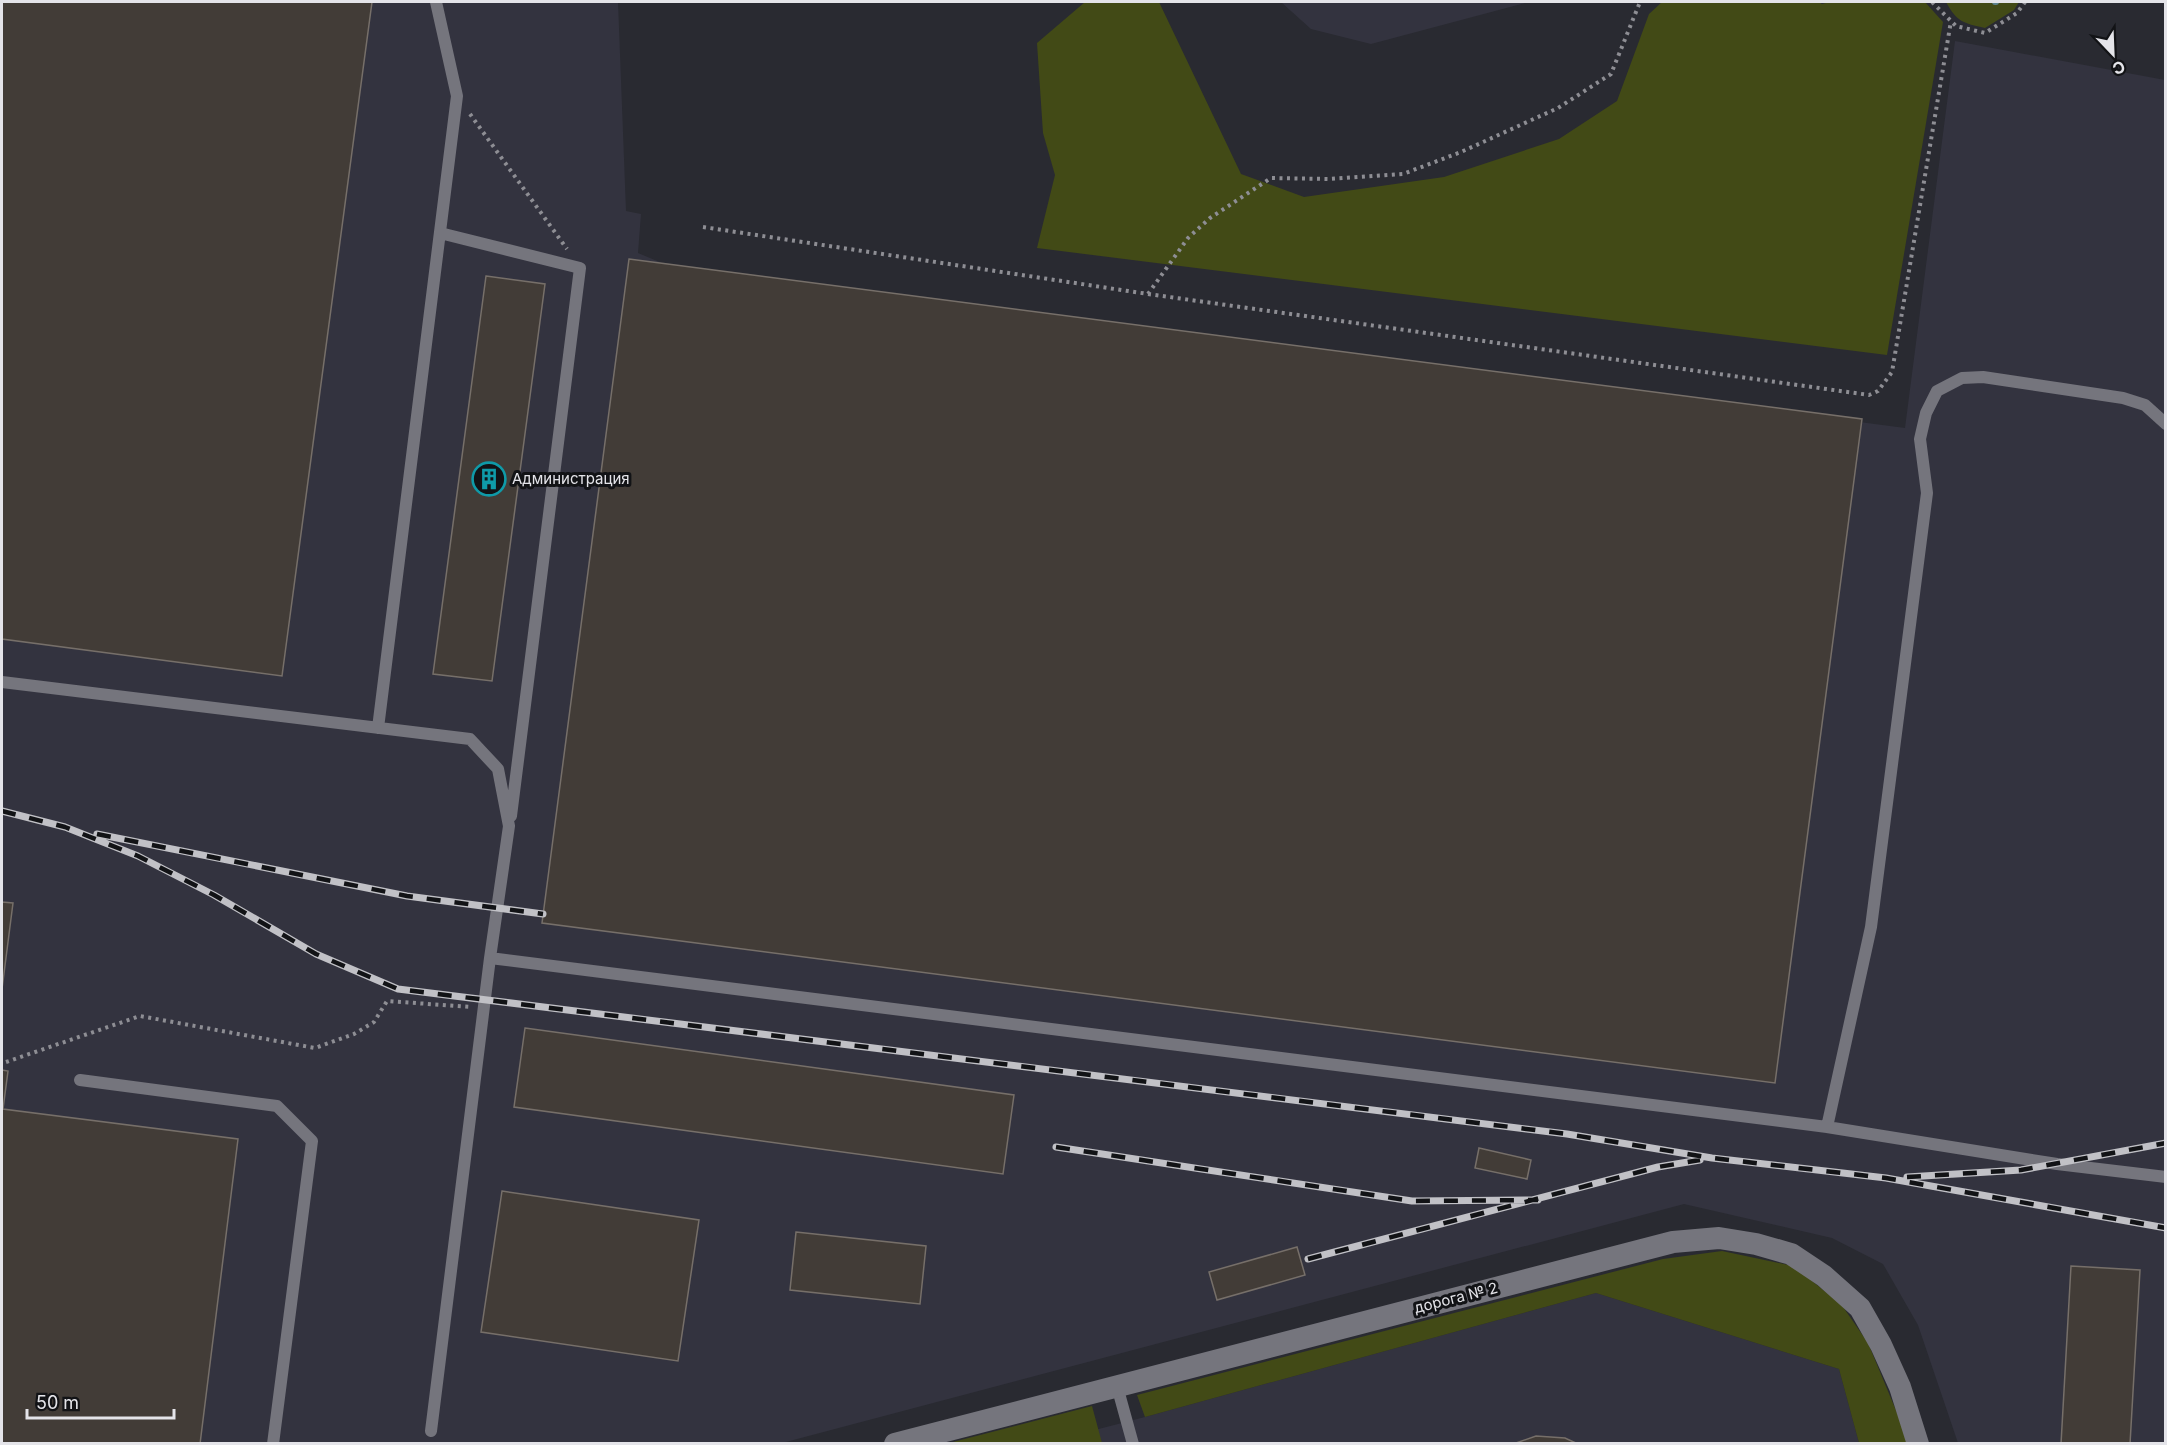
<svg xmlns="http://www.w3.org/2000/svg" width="2167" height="1445" viewBox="0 0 2167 1445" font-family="Inter,sans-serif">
<rect width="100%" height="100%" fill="#292a31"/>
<!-- built -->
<path fill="#33333f" d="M2 2H618L626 211 641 214 638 253 662 263 1905 428 1955 41 2165 80V1443H1958L1918 1325 1883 1264 1832 1238 1684 1204 782 1443 2 1444Z
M1281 2H1529L1371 44 1311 29Z
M1596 1293 1839 1369 1859 1443 1041 1444 1145 1417Z"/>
<!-- green -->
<path fill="#424a16" d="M1085 2H1159L1241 174 1304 197 1444 177 1559 139 1617 101 1649 14 1662 2H1819L1822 4 1829 2H1925L1943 22 1887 355 1037 248 1055 175 1043 133 1037 43Z
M1946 2H2019L2014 10 1985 28C1963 23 1957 22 1946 2Z
M1722 1251 1793 1266 1841 1304 1868 1343 1902 1425 1907 1443H1859L1839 1369 1596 1293 1145 1417 1137 1395 1663 1259Z
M1092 1406 1102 1443H949Z"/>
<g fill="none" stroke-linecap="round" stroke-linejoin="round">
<!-- stream -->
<path stroke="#5c818c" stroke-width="6" d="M1995 2H1996"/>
</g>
<!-- building -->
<path fill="#423c37" stroke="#766f69" stroke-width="1.5" d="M2 2H372L282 676 2 639Z
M629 259 1862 419 1775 1083 542 923Z
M486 276 545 284 492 681 433 674Z
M2 902 13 903 2 989Z
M525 1028 1014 1095 1003 1174 514 1107Z
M2 1070 8 1071 3 1109 238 1139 200 1444H2Z
M1479 1148 1531 1160 1527 1179 1475 1168Z
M502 1191 699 1220 678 1361 481 1332Z
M796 1232 926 1246 920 1304 790 1290Z
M1297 1247 1305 1275 1217 1300 1209 1272Z
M2071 1266 2140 1270 2130 1444H2061Z
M1536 1436 1565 1438 1578 1444H1513Z"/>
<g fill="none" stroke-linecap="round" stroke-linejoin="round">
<!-- path -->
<path stroke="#8e8e94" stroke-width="4" stroke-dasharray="3 4.5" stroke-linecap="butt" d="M1932 2 1956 26 1985 33 2017 13 2025 2
M470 114 567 249
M703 227 1148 294 1188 238 1210 218 1271 178 1329 179 1403 174 1461 152 1558 108 1611 74 1640 2
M1148 294 1869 395 1878 391 1892 372 1951 21
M6 1062 140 1016 315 1048 354 1034 374 1022 387 1001 471 1007"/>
<!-- lane -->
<path stroke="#75757d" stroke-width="12" d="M440 233 580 268 511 816
M2 682 470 739 498 769 509 826 490 958 431 1431
M378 728 457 96 436 2
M490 958 1827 1127 2057 1164 2166 1177
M80 1080 277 1106 312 1141 273 1444
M1827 1127 1871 927 1927 493 1920 439 1926 413 1937 391 1962 378 1983 377 2123 398 2145 405 2166 424
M1117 1386 1133 1444"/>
<!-- street -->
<path stroke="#75757d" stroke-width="22" d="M895 1444 1673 1242 1719 1238 1756 1244 1791 1254 1824 1276 1860 1308 1881 1345 1900 1387 1918 1444"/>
<defs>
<path id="rail" d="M2 811 65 827 138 856 214 895 316 954 398 989 1567 1134 1712 1158 1886 1178 2166 1228
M97 834 407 896 543 914
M1056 1147 1412 1201 1538 1200
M1907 1177 2021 1170 2166 1143
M1308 1259 1658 1167 1700 1160"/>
</defs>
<!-- rail casing -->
<use href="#rail" stroke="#c1c1c6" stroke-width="7"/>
<!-- rail -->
<use href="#rail" stroke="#121316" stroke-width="4.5" stroke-dasharray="14" stroke-linecap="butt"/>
</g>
<!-- icons -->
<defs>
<symbol id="building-ring" viewBox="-11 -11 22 22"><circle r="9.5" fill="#121316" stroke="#0f9aa8" stroke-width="1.5"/><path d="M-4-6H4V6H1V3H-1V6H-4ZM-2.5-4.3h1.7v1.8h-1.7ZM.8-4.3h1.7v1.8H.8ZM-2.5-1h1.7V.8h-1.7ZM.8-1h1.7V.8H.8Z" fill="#0f9aa8"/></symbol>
</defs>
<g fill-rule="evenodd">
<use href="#building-ring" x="470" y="460" width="38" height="38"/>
</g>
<g text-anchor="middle" stroke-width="6" stroke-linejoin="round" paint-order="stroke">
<!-- poi labels -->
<g font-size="15" fill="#e4e4e9" stroke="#121316" text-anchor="start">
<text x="512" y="484">Администрация</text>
</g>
<!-- street labels -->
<g font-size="15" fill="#e4e4e9" stroke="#121316">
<text transform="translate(1456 1298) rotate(-14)" y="5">дорога № 2</text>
</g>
</g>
<!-- border -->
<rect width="2167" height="1445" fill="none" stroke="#e4e4e9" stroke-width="6"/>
<!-- north arrow -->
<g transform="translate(2113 54) rotate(157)" stroke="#121316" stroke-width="4.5" paint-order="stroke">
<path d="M0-4.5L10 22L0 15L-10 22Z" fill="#e4e4e9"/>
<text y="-9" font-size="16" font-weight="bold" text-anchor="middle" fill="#e4e4e9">С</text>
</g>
<!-- scale -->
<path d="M27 1409v9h147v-9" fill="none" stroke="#e4e4e9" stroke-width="3"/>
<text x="36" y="1409" font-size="18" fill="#e4e4e9" stroke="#121316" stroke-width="4.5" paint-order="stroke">50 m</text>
</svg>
